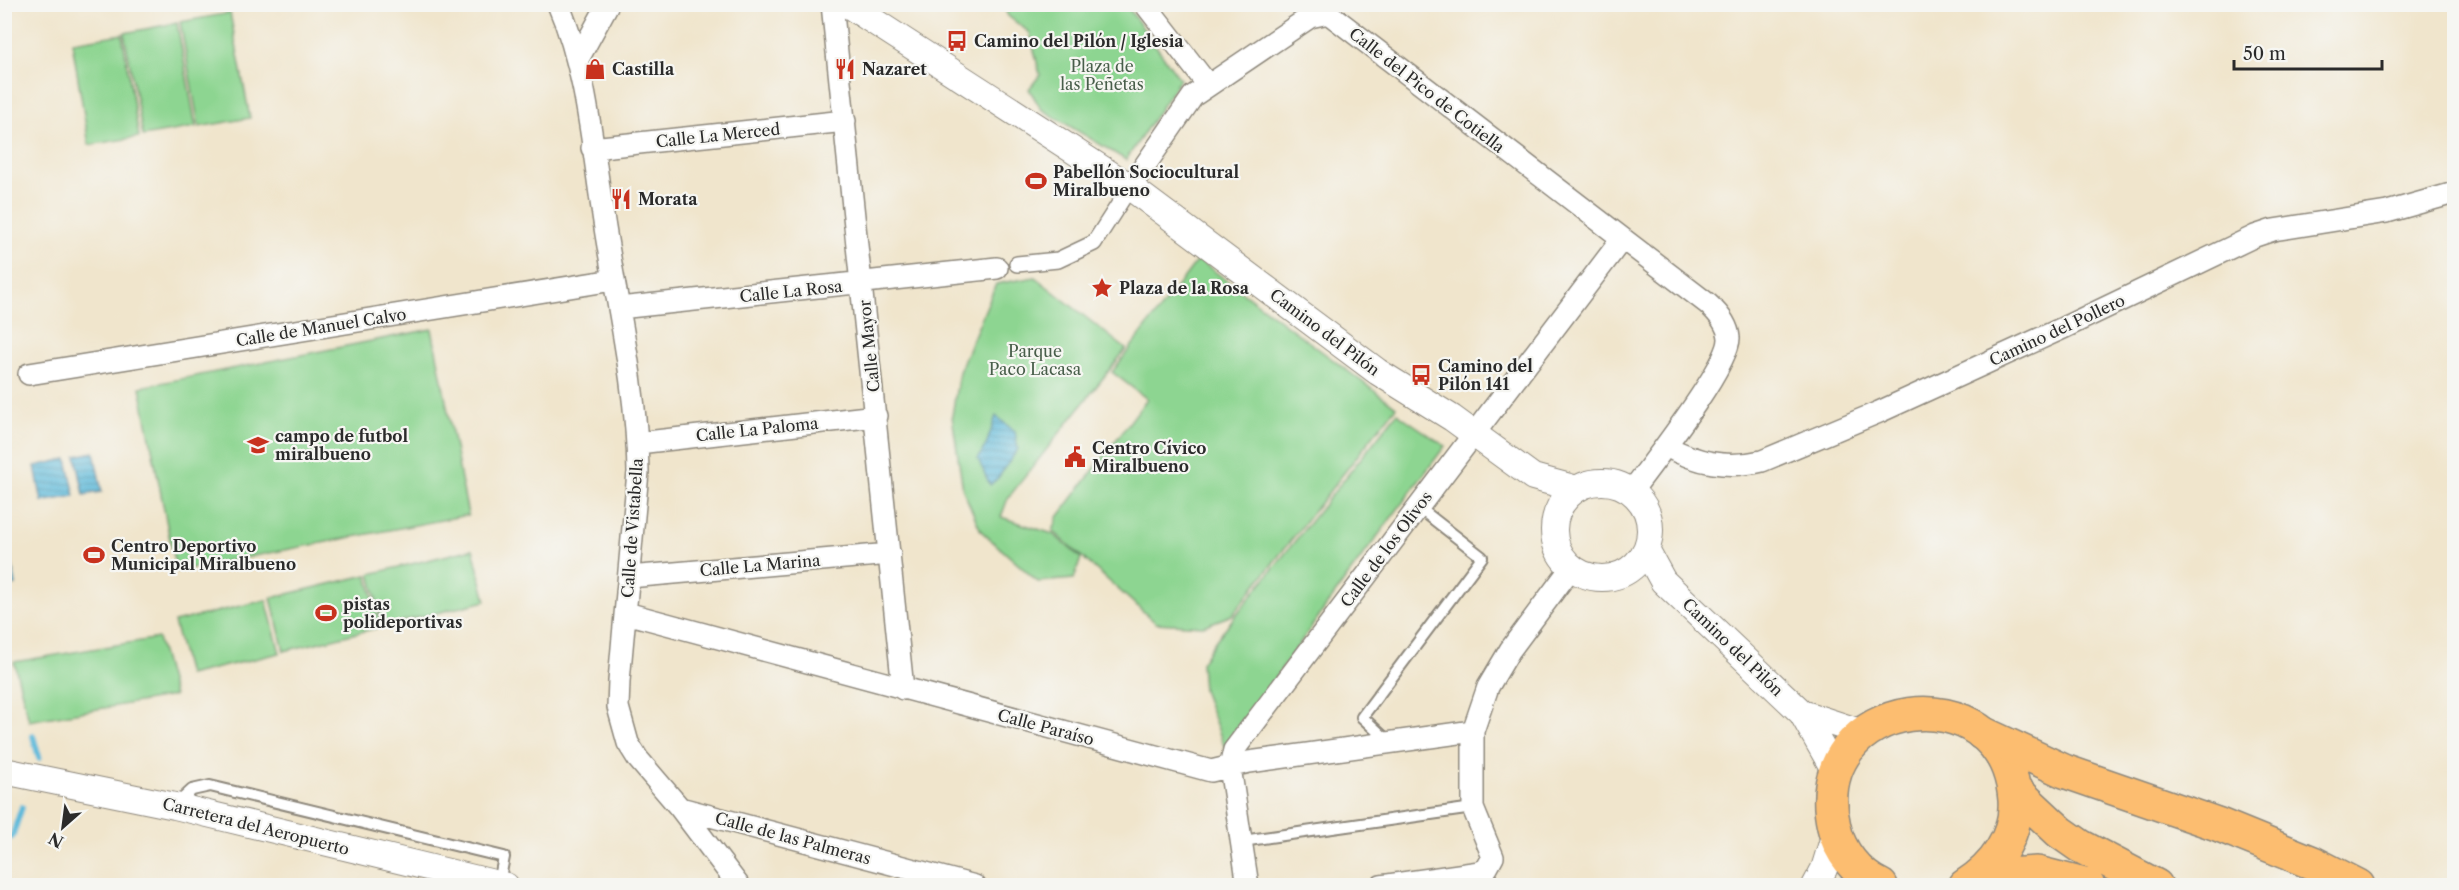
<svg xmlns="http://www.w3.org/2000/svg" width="2459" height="890" viewBox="0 0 2459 890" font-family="'Libre Caslon Text',serif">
<defs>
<pattern id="water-rules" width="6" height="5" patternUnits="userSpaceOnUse" patternTransform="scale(1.5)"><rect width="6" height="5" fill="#5cb9da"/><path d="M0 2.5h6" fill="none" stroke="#4c97b1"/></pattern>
</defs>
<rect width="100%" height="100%" fill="#f6f6f2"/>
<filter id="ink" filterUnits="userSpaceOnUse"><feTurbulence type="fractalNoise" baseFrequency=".0167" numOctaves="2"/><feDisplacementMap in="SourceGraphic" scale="12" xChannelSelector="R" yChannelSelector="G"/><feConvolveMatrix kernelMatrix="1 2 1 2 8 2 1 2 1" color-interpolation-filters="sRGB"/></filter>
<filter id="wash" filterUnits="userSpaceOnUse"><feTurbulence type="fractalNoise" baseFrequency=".008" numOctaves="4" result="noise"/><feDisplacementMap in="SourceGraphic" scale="24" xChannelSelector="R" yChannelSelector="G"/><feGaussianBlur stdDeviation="1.35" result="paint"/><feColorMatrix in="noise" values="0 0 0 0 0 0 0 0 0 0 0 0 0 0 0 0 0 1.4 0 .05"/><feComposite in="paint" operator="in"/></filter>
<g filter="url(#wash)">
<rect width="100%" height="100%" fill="#f0e5cc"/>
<!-- green -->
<path fill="#8dd591" stroke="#5c805e" stroke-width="1.5" d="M1003 5H1126L1180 79 1126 160 1041 109 1029 89 1040 75 1030 33 1008 16Z
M230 13 250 118 199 127 180 22Z
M177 23 196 127 143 136 124 33Z
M122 34 139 137 89 145 72 42Z
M1198 259 1396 407 1232 615 1203 626 1156 623 1053 531 1058 517 1147 399 1112 372Z
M1035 277 1126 349 1008 498 1001 517 1053 534 1081 558 1074 579 1038 582 981 531 963 490 952 416 959 372 996 284Z
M432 329 468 515 176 571 140 387Z
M1397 413 1445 446 1347 577 1225 748 1203 690 1201 663 1216 640Z
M473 549 486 601 383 626 370 574Z
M367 575 381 627 284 651 271 598Z
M266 600 280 653 188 675 174 622Z
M158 638 174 696 29 721 14 662Z"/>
<!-- water -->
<path fill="url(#water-rules)" stroke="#447282" stroke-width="1.5" d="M996 416 1015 432 1018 449 998 478 990 485 978 459 986 445Z
M94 452 102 492 84 495 76 456Z
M67 459 75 496 42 502 35 466Z
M4 523 16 585 5 587H4Z"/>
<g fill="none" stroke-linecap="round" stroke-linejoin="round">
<!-- stream -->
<path stroke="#5cb9da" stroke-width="6" d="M33 736 39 758
M4 838 12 837 22 807"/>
</g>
</g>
<g filter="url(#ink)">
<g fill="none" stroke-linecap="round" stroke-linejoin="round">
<defs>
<path id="service" d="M1389 742 1362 717 1482 557 1418 507
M177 804 192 790 210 786 504 857 499 883
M1242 841 1473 808"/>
<path id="pedestrian" d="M1017 264 1058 260 1094 243 1130 187"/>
<path id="minor" d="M558 4C588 73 593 154 605 228 618 309 637 389 638 472L619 681 618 707 628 743 638 759 680 808 739 886
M832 4 903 689
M1145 4 1208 85
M577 61 608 4
M592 148 845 121
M1130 187 1193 96 1310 17 1328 13 1708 304C1718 313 1728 324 1729 338 1730 365 1651 465 1631 492
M619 308 997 268
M29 374 613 280
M638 443 876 416
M1666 446C1697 463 1727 469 1762 461L1879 412 2063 328 2255 236 2273 230 2387 212 2454 193
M629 577 890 554
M626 613 1211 771 1249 762 1473 731
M680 808 975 886
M1248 886 1230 767 1234 750 1622 239
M1381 886 1480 872 1487 868 1493 857 1473 808V731L1488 687 1510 650 1571 568"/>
<path id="tertiary" d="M847 4 1130 187 1378 372 1452 418 1533 477 1577 489
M1554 530a48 48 0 1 1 96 0a48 48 0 1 1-96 0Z
M1646 550 1663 581 1802 713 1836 773
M1802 713 1863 733
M4 771 175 806 506 886
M1815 886 1824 869 1835 833"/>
<path id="trunk" d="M2014 789 2060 832 2080 846 2156 886
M1978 877 2037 873 2088 886
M1881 886C1858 875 1839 852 1834 827 1803 696 2005 667 2015 800 2017 837 1995 867 1965 886"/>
<path id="motorway" d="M1982 733 2064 771 2217 824 2313 863 2358 886"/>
</defs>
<!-- service casing -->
<use href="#service" stroke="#8e887c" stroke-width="14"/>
<!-- pedestrian casing -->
<use href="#pedestrian" stroke="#8e887c" stroke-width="18"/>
<!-- minor casing -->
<use href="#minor" stroke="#8e887c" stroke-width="24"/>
<!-- tertiary casing -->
<use href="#tertiary" stroke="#8e887c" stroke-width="28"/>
<!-- trunk casing -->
<use href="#trunk" stroke="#8e887c" stroke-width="36"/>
<!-- motorway casing -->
<use href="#motorway" stroke="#8e887c" stroke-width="36"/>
<!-- service -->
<use href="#service" stroke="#fff" stroke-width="10"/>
<!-- pedestrian -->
<use href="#pedestrian" stroke="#fff" stroke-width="15"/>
<!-- minor -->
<use href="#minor" stroke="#fff" stroke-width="21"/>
<!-- tertiary -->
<use href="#tertiary" stroke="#fff" stroke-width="26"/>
<!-- trunk -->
<use href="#trunk" stroke="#fcbd6f" stroke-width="33"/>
<!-- motorway -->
<use href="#motorway" stroke="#fcbd6f" stroke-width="33"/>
</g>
</g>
<!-- icons -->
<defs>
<symbol id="bus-bare" viewBox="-9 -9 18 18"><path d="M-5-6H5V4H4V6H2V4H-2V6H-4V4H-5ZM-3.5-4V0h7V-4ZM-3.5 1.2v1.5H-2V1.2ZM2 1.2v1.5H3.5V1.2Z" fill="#c8321e" stroke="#f6f6f2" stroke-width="2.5" paint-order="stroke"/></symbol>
<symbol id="shop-bare" viewBox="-9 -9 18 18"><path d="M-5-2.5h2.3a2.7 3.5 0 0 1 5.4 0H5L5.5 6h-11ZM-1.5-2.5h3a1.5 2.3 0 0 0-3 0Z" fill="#c8321e" stroke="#f6f6f2" stroke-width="2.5" paint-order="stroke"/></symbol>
<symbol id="restaurant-bare" viewBox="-9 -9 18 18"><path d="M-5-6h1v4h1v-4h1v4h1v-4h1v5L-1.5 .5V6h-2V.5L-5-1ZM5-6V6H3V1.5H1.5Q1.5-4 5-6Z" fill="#c8321e" stroke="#f6f6f2" stroke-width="2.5" paint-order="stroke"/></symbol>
<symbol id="stadium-bare" viewBox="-9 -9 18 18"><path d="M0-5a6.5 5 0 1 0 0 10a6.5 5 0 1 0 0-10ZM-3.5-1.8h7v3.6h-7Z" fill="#c8321e" stroke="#f6f6f2" stroke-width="2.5" paint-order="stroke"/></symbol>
<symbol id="sight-bare" viewBox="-9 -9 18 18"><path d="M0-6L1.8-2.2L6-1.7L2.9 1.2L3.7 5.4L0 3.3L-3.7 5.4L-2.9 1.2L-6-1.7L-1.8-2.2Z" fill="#c8321e" stroke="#f6f6f2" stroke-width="2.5" paint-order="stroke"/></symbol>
<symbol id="university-bare" viewBox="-9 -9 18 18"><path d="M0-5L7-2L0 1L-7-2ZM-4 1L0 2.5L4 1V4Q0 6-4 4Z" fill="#c8321e" stroke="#f6f6f2" stroke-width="2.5" paint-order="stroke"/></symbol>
<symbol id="civic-bare" viewBox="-9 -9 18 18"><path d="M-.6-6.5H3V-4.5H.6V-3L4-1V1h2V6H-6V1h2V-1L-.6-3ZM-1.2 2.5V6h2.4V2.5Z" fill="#c8321e" stroke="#f6f6f2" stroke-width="2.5" paint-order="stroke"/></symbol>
</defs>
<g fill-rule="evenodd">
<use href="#bus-bare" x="942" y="26" width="30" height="30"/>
<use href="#shop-bare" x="580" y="54" width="30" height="30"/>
<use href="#restaurant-bare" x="830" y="54" width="30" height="30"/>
<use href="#stadium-bare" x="1021" y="166" width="30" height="30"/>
<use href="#restaurant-bare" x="606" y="184" width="30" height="30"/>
<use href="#sight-bare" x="1087" y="273" width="30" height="30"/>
<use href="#bus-bare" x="1406" y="360" width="30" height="30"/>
<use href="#university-bare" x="243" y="430" width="30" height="30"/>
<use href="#civic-bare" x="1060" y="442" width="30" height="30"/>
<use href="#stadium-bare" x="79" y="540" width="30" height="30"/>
<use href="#stadium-bare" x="311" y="598" width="30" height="30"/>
</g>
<g text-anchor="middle" stroke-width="4.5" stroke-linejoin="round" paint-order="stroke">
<!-- poi labels -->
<g font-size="16" font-weight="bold" fill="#2b2b2b" stroke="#f6f6f2" text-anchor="start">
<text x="974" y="47">Camino del Pilón / Iglesia</text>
<text x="612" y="75">Castilla</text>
<text x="862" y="75">Nazaret</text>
<text x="1053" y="178">Pabellón Sociocultural<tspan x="1053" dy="18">Miralbueno</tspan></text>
<text x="638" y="205">Morata</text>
<text x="1119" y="294">Plaza de la Rosa</text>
<text x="1438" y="372">Camino del<tspan x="1438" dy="18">Pilón 141</tspan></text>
<text x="275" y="442">campo de futbol<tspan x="275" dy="18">miralbueno</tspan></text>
<text x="1092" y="454">Centro Cívico<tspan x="1092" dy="18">Miralbueno</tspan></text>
<text x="111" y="552">Centro Deportivo<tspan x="111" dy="18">Municipal Miralbueno</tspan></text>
<text x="343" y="610">pistas<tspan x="343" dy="18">polideportivas</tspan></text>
</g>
<!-- park labels -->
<g font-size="16" fill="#485e4a" stroke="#f6f6f2">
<text x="1102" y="72">Plaza de<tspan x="1102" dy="18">las Peñetas</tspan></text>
<text x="1035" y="357">Parque<tspan x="1035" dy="18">Paco Lacasa</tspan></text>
</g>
<!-- street labels -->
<g font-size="16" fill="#2b2b2b" stroke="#f6f6f2">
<text transform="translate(1427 90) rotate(38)" y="6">Calle del Pico de Cotiella</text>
<text transform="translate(718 135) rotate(-6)" y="6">Calle La Merced</text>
<text transform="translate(791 291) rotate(-6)" y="6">Calle La Rosa</text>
<text transform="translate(321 327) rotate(-9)" y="6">Calle de Manuel Calvo</text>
<text transform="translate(2057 330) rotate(-25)" y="6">Camino del Pollero</text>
<text transform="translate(1325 332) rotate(37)" y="6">Camino del Pilón</text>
<text transform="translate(869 346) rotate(-96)" y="6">Calle Mayor</text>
<text transform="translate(757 429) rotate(-6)" y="6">Calle La Paloma</text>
<text transform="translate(632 528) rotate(-86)" y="6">Calle de Vistabella</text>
<text transform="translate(1386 549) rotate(-53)" y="6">Calle de los Olivos</text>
<text transform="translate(760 565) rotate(-5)" y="6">Calle La Marina</text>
<text transform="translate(1733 647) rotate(44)" y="6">Camino del Pilón</text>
<text transform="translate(1046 727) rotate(15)" y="6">Calle Paraíso</text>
<text transform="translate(256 826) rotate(14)" y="6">Carretera del Aeropuerto</text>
<text transform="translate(793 838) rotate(15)" y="6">Calle de las Palmeras</text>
</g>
</g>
<!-- margin -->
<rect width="2459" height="890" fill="none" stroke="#f6f6f2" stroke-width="24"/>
<!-- north arrow -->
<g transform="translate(63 827) rotate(208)" stroke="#f6f6f2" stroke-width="4.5" paint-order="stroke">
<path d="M0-4.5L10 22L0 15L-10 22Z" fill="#2b2b2b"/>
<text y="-9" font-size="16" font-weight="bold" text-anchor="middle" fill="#2b2b2b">N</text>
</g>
<!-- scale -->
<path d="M2234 60v9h148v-9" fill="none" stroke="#2b2b2b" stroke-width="3"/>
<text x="2243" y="60" font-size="18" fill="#2b2b2b" stroke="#f6f6f2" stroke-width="4.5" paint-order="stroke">50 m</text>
</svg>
